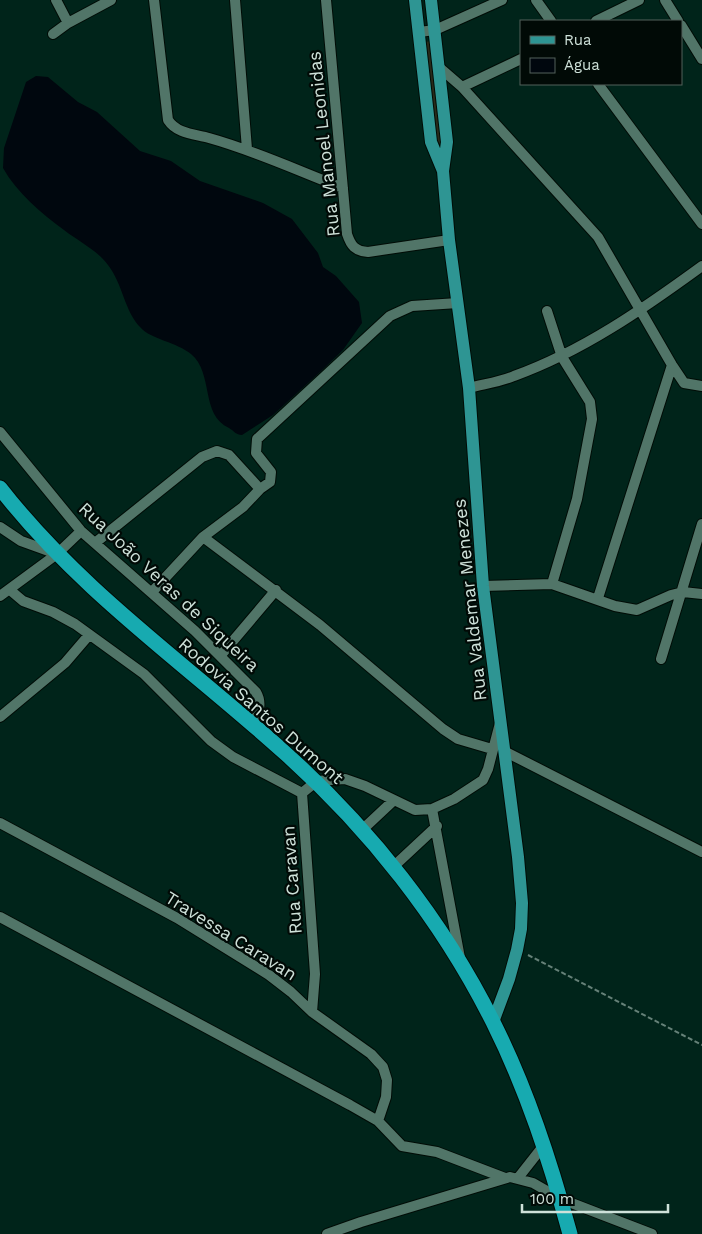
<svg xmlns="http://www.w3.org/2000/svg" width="702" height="1234" viewBox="0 0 702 1234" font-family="'Work Sans',sans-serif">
<rect width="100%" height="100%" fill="#00241a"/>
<!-- green -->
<path fill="#292a1a" d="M431 41 445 144 436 145 425 42Z"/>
<!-- water -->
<path fill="#00070e" d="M36 76 48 77 78 102 97 112 140 151 171 161 200 181 263 203 292 219 318 253 323 267 336 276 359 302 362 323 343 350 320 372 273 415 242 435C236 435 234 431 229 428 200 415 214 373 191 354 178 343 149 338 141 328 124 311 123 284 108 265 97 250 78 241 64 230 41 213 17 193 3 168L4 148 26 82Z"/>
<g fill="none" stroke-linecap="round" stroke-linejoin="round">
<defs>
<path id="minor" d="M56 0 68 23
M154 0 168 120C177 134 195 134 209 138 256 151 298 171 343 188
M235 0 247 149
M326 0 347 234C351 246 355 251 368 252L449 240
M536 0 551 21
M665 0 678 21
M596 21 639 0
M681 25 702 59
M419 32 435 30 502 0
M53 34 68 23 111 0
M440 68 462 87 598 237 672 365 684 383 702 386
M598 84 702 224
M462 87 521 59
M547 311 562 357 590 402 592 419 577 499 552 584
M469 388C484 384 500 382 514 376 583 351 643 309 702 266
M0 432 81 531 195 631 256 692C263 704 258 713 253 725
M260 489 270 482 271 472 256 453 257 439 390 316 412 306 458 303
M0 527 21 541 57 554
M203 537 320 625 443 729 458 739 492 749
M95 543 202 457 217 451 229 455 260 489 243 507 203 537 152 592
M483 586 552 584 615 606 637 610 671 595 683 592 702 594
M10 590 23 601 53 612 75 624 144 674 211 741 233 757 302 793
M0 596 57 554 81 531
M598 598 672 365
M221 655 276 590
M661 659 702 524
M0 717 65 663 89 635
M504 751 702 852
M432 809 460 958
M0 823 177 918 269 975 291 992 312 1012 371 1054 383 1067 387 1080 386 1097 378 1121
M362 830 394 800
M393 867 437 826
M0 917 350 1105 378 1121 402 1146 437 1152 505 1178
M312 1012 315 974 302 793 317 781 345 779 365 786 415 810 432 809 454 799 483 780 488 769 500 723
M518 1178 544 1145
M327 1234 361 1222 510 1177 533 1183 561 1199 652 1234"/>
<path id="major" d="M415 0 431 142 443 171
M431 0 447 142 443 171 449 240 469 388 483 586 518 857 522 903 521 929 517 950 509 979 493 1022"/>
<path id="highway" d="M0 488C81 592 189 666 285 753 369 828 442 920 493 1022 527 1090 550 1161 570 1234"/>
</defs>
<!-- minor casing -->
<use href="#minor" stroke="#000c06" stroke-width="12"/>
<!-- major casing -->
<use href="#major" stroke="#000c06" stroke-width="14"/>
<!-- highway casing -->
<use href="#highway" stroke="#000c06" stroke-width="17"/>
<!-- path -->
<path stroke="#658178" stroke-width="2" stroke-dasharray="5 2.5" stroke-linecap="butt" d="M528 955 702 1045"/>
<!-- minor -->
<use href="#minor" stroke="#517568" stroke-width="10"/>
<!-- major -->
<use href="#major" stroke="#2e9593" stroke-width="12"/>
<!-- highway -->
<use href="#highway" stroke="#17aab0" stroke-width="15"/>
</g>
<g text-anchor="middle" stroke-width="4.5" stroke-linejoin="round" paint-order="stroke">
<!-- street labels -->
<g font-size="18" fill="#cee1d9" stroke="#010a06">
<text transform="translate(324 144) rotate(-96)" y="6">Rua Manoel Leonidas</text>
<text transform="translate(169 587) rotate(43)" y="6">Rua João Veras de Siqueira</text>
<text transform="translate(470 600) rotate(-96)" y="6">Rua Valdemar Menezes</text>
<text transform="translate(261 711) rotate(41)" y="6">Rodovia Santos Dumont</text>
<text transform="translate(292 880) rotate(-94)" y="6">Rua Caravan</text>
<text transform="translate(231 936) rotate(32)" y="6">Travessa Caravan</text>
</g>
</g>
<!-- legend -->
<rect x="520" y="20" width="162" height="65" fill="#010a06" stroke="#53605a"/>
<rect x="530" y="36" width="25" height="8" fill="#2e9593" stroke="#53605a"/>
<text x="564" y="45" font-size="15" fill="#cee1d9">Rua</text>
<rect x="530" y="58" width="25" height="15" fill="#00070e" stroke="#53605a"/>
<text x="564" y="70" font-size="15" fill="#cee1d9">Água</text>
<!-- scale -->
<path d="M522 1204v8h146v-8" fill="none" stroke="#cee1d9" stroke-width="2.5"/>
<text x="530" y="1204" font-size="15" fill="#cee1d9" stroke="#010a06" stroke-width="4" paint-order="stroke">100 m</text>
</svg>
